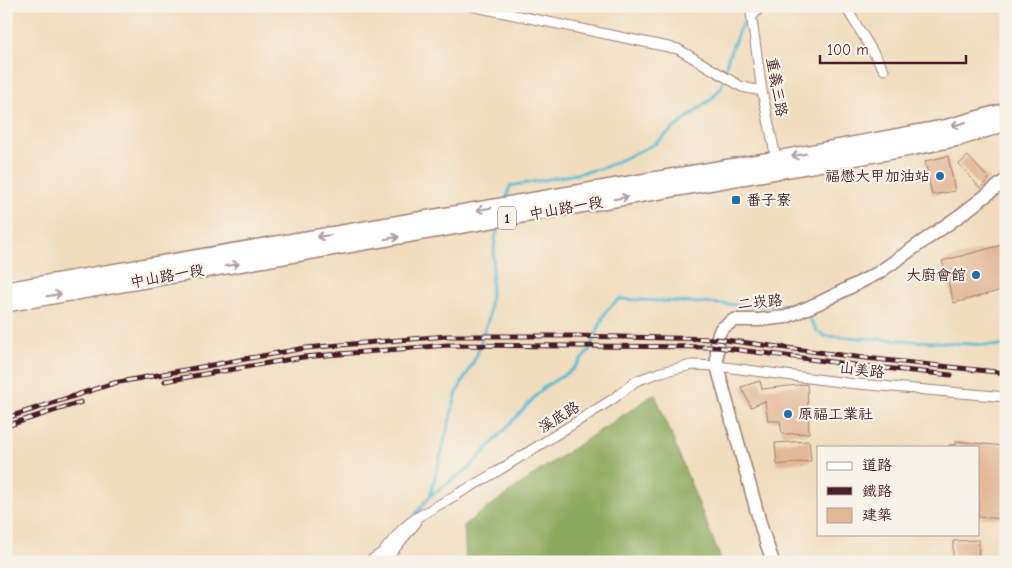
<svg xmlns="http://www.w3.org/2000/svg" width="1012" height="568" viewBox="0 0 1012 568" font-family="'Comic Neue','LXGW WenKai TC',sans-serif">
<rect width="100%" height="100%" fill="#f7f3e8"/>
<filter id="ink" filterUnits="userSpaceOnUse"><feTurbulence type="fractalNoise" baseFrequency=".02" numOctaves="2"/><feDisplacementMap in="SourceGraphic" scale="10" xChannelSelector="R" yChannelSelector="G"/><feConvolveMatrix kernelMatrix="1 2 1 2 8 2 1 2 1" color-interpolation-filters="sRGB"/></filter>
<filter id="wash" filterUnits="userSpaceOnUse"><feTurbulence type="fractalNoise" baseFrequency=".0096" numOctaves="4" result="noise"/><feDisplacementMap in="SourceGraphic" scale="20" xChannelSelector="R" yChannelSelector="G"/><feGaussianBlur stdDeviation="1.12" result="paint"/><feColorMatrix in="noise" values="0 0 0 0 0 0 0 0 0 0 0 0 0 0 0 0 0 1.4 0 .05"/><feComposite in="paint" operator="in"/></filter>
<g filter="url(#wash)">
<rect width="100%" height="100%" fill="#f1dcbd"/>
<!-- forest -->
<path fill="#8ba85b" stroke="#6a6443" d="M655 394 722 562H466L464 525 533 475Z"/>
<g fill="none" stroke-linecap="round" stroke-linejoin="round">
<!-- stream -->
<path stroke="#56bbd4" stroke-width="3" d="M506 200 510 186 571 175 603 168 653 145 711 99 721 88 728 58 740 28 749 16
M806 313 817 331 825 336 1006 346
M430 496 457 392 476 357 489 317 495 239 500 223
M416 514 430 496 469 468 544 387 572 370 589 351 606 311 619 299 761 306 792 304 798 308"/>
</g>
<g id="blocks">
<!-- building -->
<path fill="#e2b795" d="M948 156 955 191 932 195 925 161Z
M968 156 989 179 980 188 959 164Z
M1002 245 1006 259V289L954 303 942 261Z
M760 381 762 389 807 384 809 433 782 434 780 421H768L765 401 751 407 741 387Z
M1004 436H1006V519L978 517V447H949V445H956V441L1003 446Z
M809 441 811 461 777 465 775 443Z
M979 540 978 562H953V541Z
M988 557H1006V562H988Z"/>
</g>
</g>
<g filter="url(#ink)">
<use href="#blocks" fill-opacity="0" stroke="#9e7e74" stroke-width="1"/>
<g fill="none" stroke-linecap="round" stroke-linejoin="round">
<defs>
<path id="street" d="M471 6 678 49 742 87 762 91
M750 6 762 91 777 163
M845 6 884 70
M752 17 761 6
M368 562 383 552 403 528 416 518 498 471 613 399 636 381 661 372 692 365 717 366 847 383 1006 397
M384 562 416 523"/>
<path id="secondary" d="M773 562 762 530 717 366V339L721 329 734 320H758L786 317 821 302 878 273 962 214 1006 180"/>
<path id="primary" d="M6 290 777 159 948 127 1006 111
M6 304 910 148 959 138 1006 123"/>
</defs>
<!-- street casing -->
<use href="#street" stroke="#9e7e74" stroke-width="11"/>
<!-- secondary casing -->
<use href="#secondary" stroke="#9e7e74" stroke-width="15"/>
<!-- primary casing -->
<use href="#primary" stroke="#9e7e74" stroke-width="18"/>
<!-- street -->
<use href="#street" stroke="#fff" stroke-width="9"/>
<!-- secondary -->
<use href="#secondary" stroke="#fff" stroke-width="12"/>
<!-- primary -->
<use href="#primary" stroke="#fff" stroke-width="15"/>
<defs>
<path id="rail" d="M165 381 303 357 448 345 717 347 855 365 951 375
M6 418 114 383 305 348 447 336H573L717 339 856 357 1006 373
M6 426 81 402"/>
</defs>
<!-- rail casing -->
<use href="#rail" stroke="#4a1f2b" stroke-width="5"/>
<!-- rail -->
<use href="#rail" stroke="#f7f3e8" stroke-width="3" stroke-dasharray="9" stroke-linecap="butt"/>
</g>
<!-- one-way arrows -->
<defs><path id="oneway-shaft" d="M-6 0H5M1.5-3L5.5 0L1.5 3" fill="none" stroke-width="1.6" stroke-linecap="round" stroke-linejoin="round" transform="scale(1.25)"/></defs>
<g stroke="#ae9aa0">
<use href="#oneway-shaft" transform="translate(959 124) rotate(164)"/>
<use href="#oneway-shaft" transform="translate(799 155) rotate(169)"/>
<use href="#oneway-shaft" transform="translate(621 198) rotate(-10)"/>
<use href="#oneway-shaft" transform="translate(484 209) rotate(170)"/>
<use href="#oneway-shaft" transform="translate(324 236) rotate(171)"/>
<use href="#oneway-shaft" transform="translate(392 238) rotate(-10)"/>
<use href="#oneway-shaft" transform="translate(232 265) rotate(-10)"/>
<use href="#oneway-shaft" transform="translate(54 295) rotate(-10)"/>
</g>
</g>
<!-- markers -->
<g fill="#1f6fb2" stroke="#f7f3e8" stroke-width="2">
<circle cx="940" cy="176" r="5"/>
<rect x="731" y="195" width="10" height="10" rx="2.5"/>
<circle cx="976" cy="275" r="5"/>
<circle cx="788" cy="414" r="5"/>
</g>
<g text-anchor="middle" stroke-width="4.5" stroke-linejoin="round" paint-order="stroke">
<!-- shield labels -->
<rect fill="#f7f3e8" stroke="#7e5f64" stroke-width="1" x="498" y="206.5" width="18" height="23" rx="4"/>
<g font-size="14" font-weight="bold" fill="#4a1f2b">
<text x="507" y="223">1</text>
</g>
<!-- street labels -->
<g font-size="15" fill="#4a1f2b" stroke="#f7f3e8">
<text transform="translate(777 87) rotate(80)" y="5">重義三路</text>
<text transform="translate(566 208) rotate(-10)" y="5">中山路一段</text>
<text transform="translate(167 276) rotate(-10)" y="5">中山路一段</text>
<text transform="translate(760 302) rotate(-6)" y="5">二崁路</text>
<text transform="translate(862 370) rotate(6)" y="5">山美路</text>
<text transform="translate(559 417) rotate(-32)" y="5">溪底路</text>
</g>
<!-- poi labels -->
<g font-size="15" fill="#4a1f2b" stroke="#f7f3e8" text-anchor="end">
<text x="930" y="181">福懋大甲加油站</text>
<text x="746" y="205" text-anchor="start">番子寮</text>
<text x="966" y="280">大廚會館</text>
<text x="798" y="419" text-anchor="start">原福工業社</text>
</g>
</g>
<!-- margin -->
<rect width="1012" height="568" fill="none" stroke="#f7f3e8" stroke-width="25"/>
<!-- legend -->
<rect x="817" y="446" width="162" height="90" fill="#f7f3e8" stroke="#b29e9c"/>
<rect x="827" y="462" width="25" height="8" fill="#ffffff" stroke="#b29e9c"/>
<text x="862" y="470" font-size="15" fill="#4a1f2b">道路</text>
<rect x="827" y="487" width="25" height="8" fill="#4a1f2b" stroke="#b29e9c"/>
<text x="862" y="496" font-size="15" fill="#4a1f2b">鐵路</text>
<rect x="827" y="508" width="25" height="15" fill="#e2b795" stroke="#b29e9c"/>
<text x="862" y="520" font-size="15" fill="#4a1f2b">建築</text>
<!-- scale -->
<path d="M820 55v8h146v-8" fill="none" stroke="#4a1f2b" stroke-width="2.5"/>
<text x="827" y="55" font-size="15" fill="#4a1f2b" stroke="#f7f3e8" stroke-width="4" paint-order="stroke">100 m</text>
</svg>
